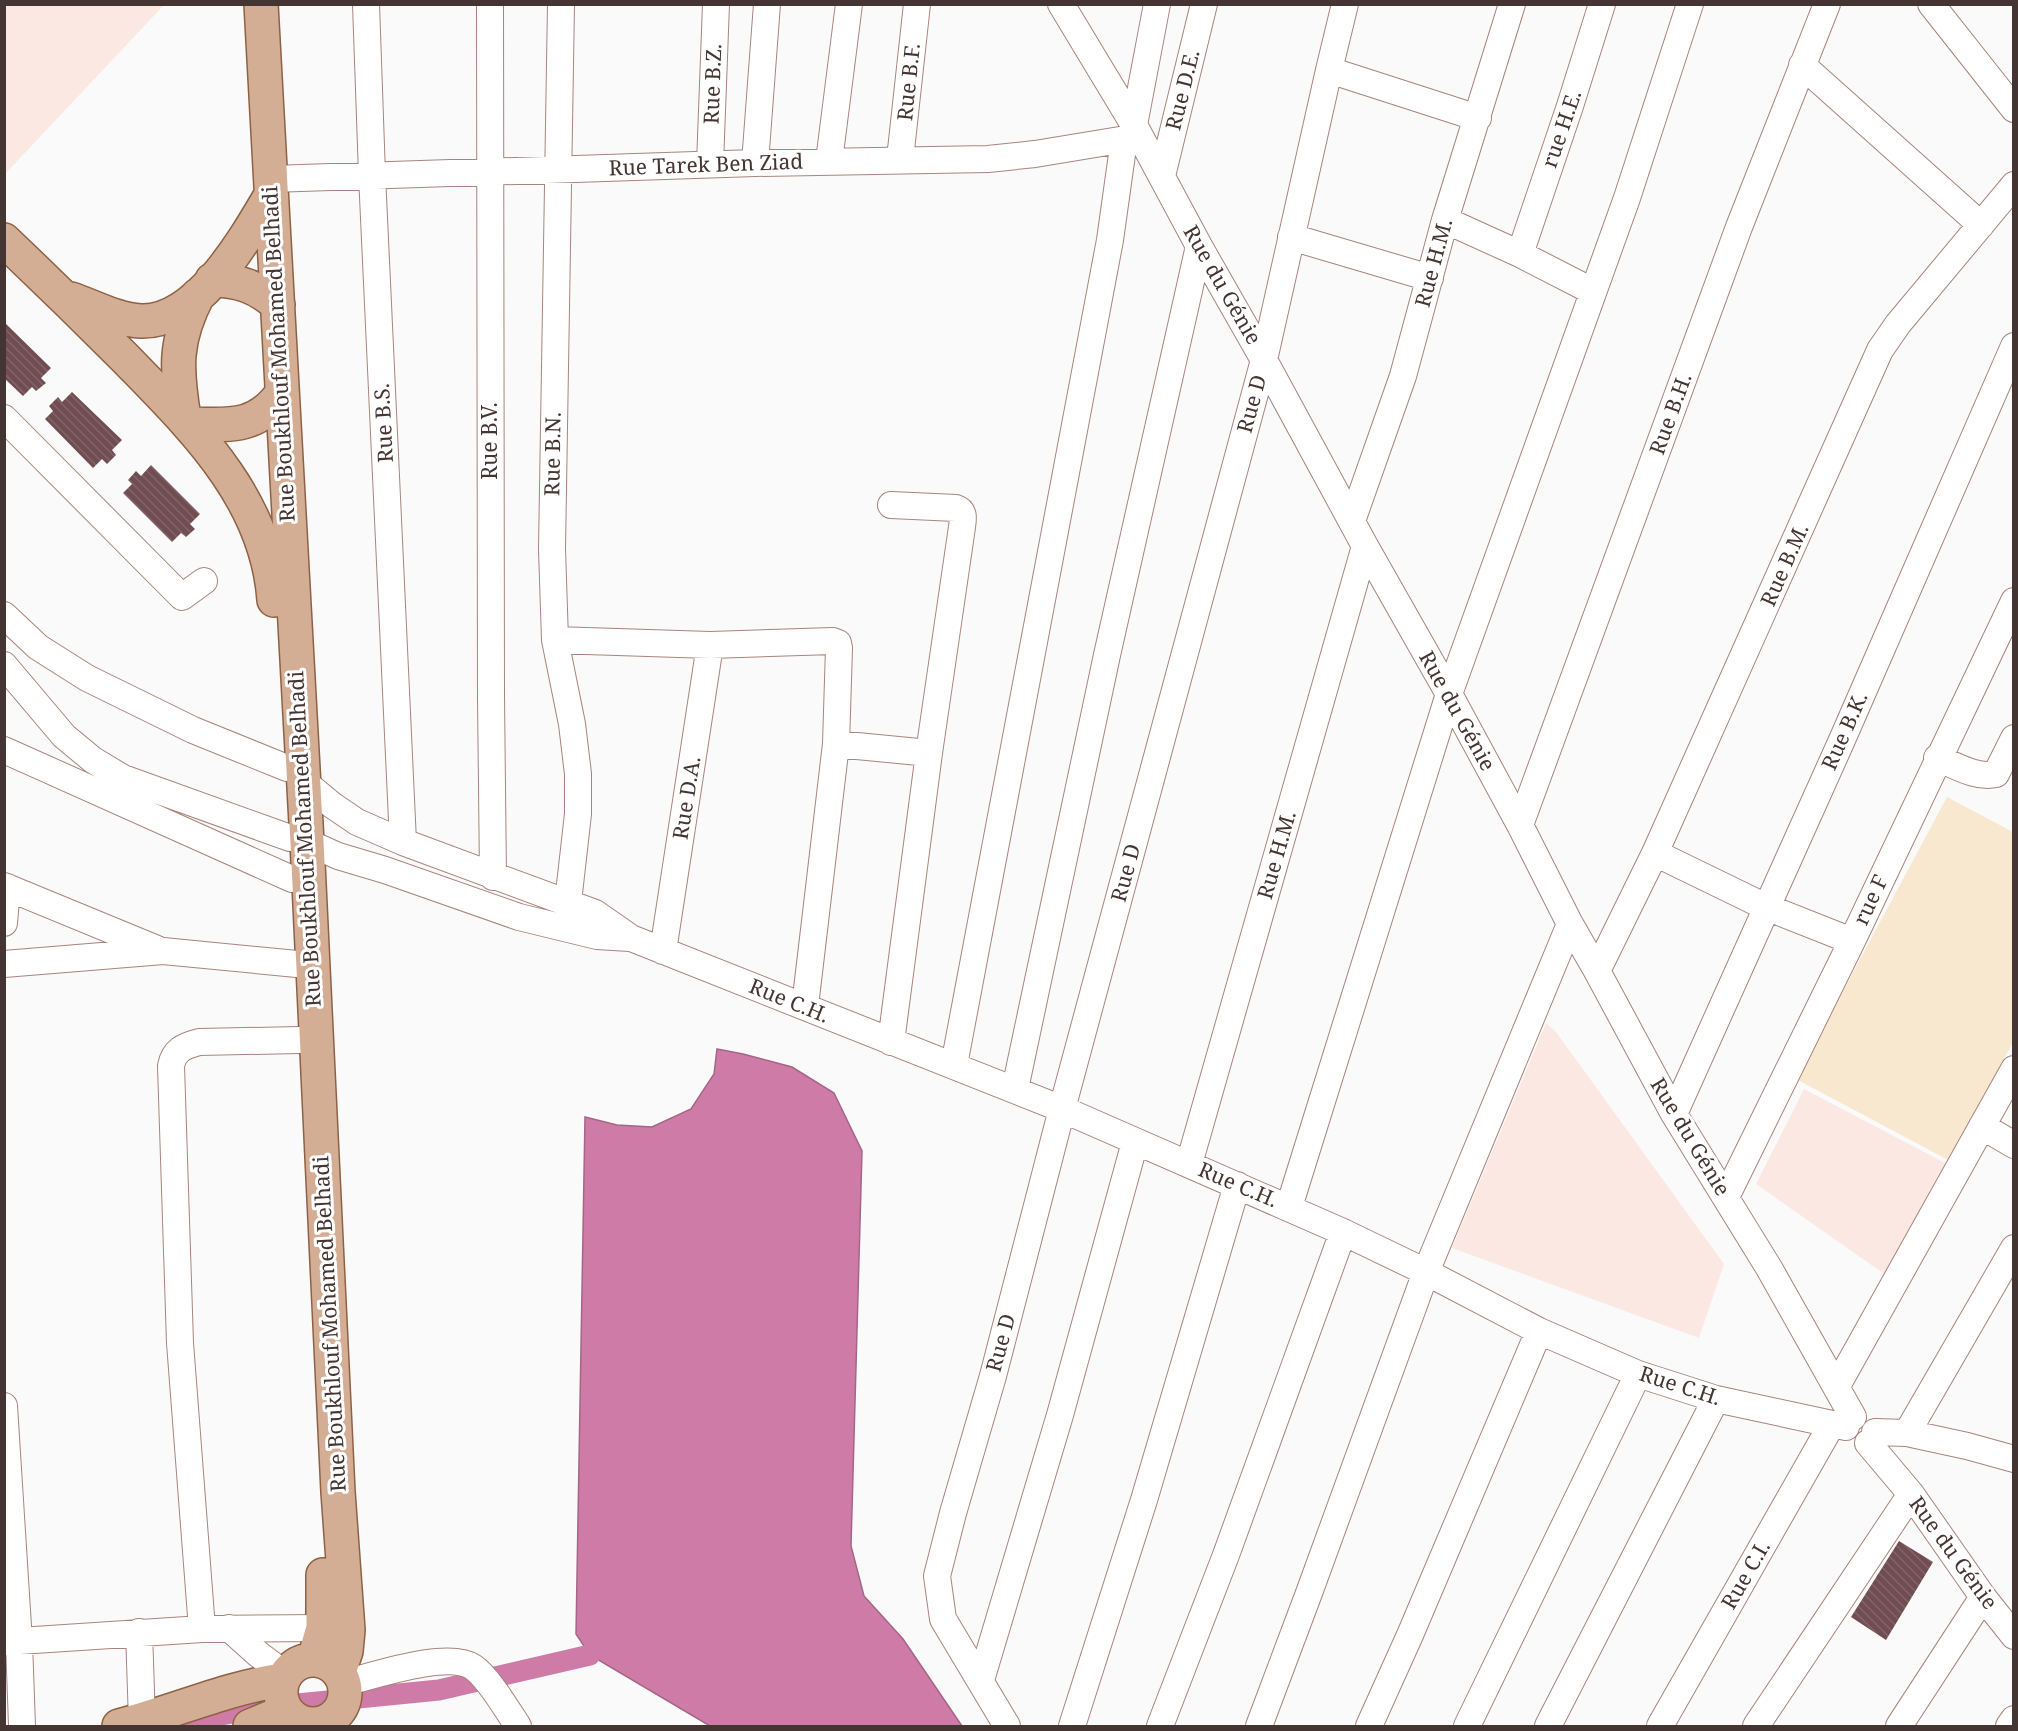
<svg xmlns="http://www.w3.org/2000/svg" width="2018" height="1731" viewBox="0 0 2018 1731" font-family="'Noto Serif',serif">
<defs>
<pattern id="green-dots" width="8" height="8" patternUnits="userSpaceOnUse" patternTransform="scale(1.5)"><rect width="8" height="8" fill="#f8e8cf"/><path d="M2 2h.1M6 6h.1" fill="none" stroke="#d6c8b2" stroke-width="1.8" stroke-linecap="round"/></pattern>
<pattern id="building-back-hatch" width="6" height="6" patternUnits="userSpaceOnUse" patternTransform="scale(1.5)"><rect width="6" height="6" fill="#704d52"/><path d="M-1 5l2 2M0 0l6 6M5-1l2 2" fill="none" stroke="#816468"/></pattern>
</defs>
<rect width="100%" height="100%" fill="#fafafa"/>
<!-- built -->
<path fill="#fce8e3" d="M5 4 164 5 5 174 4 5Z
M1546 1023 1556 1032 1724 1264 1699 1338 1452 1248Z
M1804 1089 1949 1165 1890 1278 1756 1184Z"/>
<!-- green -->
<path fill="url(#green-dots)" d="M264 1697 261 1713 205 1726H126Z"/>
<!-- pitch -->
<path fill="#f8e8cf" d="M1947 797 2013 832V1042L1950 1161 1796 1079Z"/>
<!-- water -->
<path fill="#ce7ba8" stroke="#a56685" stroke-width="1.5" d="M717 1049 743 1054 792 1067 834 1093 862 1151 851 1546 864 1596 903 1639 962 1726H710L590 1655 576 1634 585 1117 617 1125 652 1127 691 1109 714 1074Z"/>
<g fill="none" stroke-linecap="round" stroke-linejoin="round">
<!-- canal -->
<path stroke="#ce7ba8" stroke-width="21" d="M177 1726 185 1722 257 1708 439 1690 590 1655"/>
</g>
<!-- building -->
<path fill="url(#building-back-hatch)" d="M4 322 51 368 41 378 46 383 36 391 32 387 23 396 4 378Z
M72 392 122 440 112 450 116 455 107 464 102 459 93 468 45 419 53 411 49 406 58 397 62 402Z
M151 465 200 514 190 524 195 529 186 537 181 533 172 542 123 493 132 484 128 480 136 471 141 476Z
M1899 1541 1933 1562 1886 1640 1851 1617Z"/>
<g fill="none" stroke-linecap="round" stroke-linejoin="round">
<defs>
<path id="minor" d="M366 4 372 175 403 842
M490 4 491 697 493 877
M561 4 552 549 555 640 572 724 578 774V814L568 902
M1061 4 1134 125 1199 246 1264 360 1365 546 1449 694 1520 825 1570 924 1597 971 1674 1114 1769 1268 1853 1417
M1931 4 2014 109
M1802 65 1981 225
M1329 70 1478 118
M1134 125 1157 4
M900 159 917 4
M829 161 849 4
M755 163 767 4
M710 164 716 4
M1162 176 1204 4
M271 179 755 163 988 159 1035 154 1138 137
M1445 220 1520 254 1592 291
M1291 237 1430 278
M1520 254 1570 106 1602 4
M4 418 182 597 204 581
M1352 521 1403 376 1445 220 1512 4
M4 615 38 647 87 678 193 730 287 768
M555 640 710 645 833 641 838 643 839 648 836 744 805 1006
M4 665 64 736 93 760 123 778 290 838
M836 744 929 753
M4 750 292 879
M1937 758C1955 765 1977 779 1996 774L2014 738
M303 781 332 805 357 822 403 842 595 913 631 938 1062 1109 1343 1232 1426 1272 1539 1331 1638 1374 1716 1399 1846 1427
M1520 825 1739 227 1827 4
M307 842 338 856 385 870 519 917 597 936 630 938
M1655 853 1766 907 1852 941
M4 886 157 949
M4 923 7 887
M663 951 710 645
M4 964 163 951 297 964
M1597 971 1655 853 1880 350 1898 324 2014 185
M891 1042 929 753 962 527C963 519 965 511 956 508L891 505
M954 1065 1110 240 1124 140
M1015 1089 1107 655 1199 246
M1674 1114 1842 740 2014 346
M1982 1126 2014 1145
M1189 1164 1365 546
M1726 1197 1852 941 2014 601
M1289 1207 1449 694 1627 198 1690 4
M1837 1386 2014 1069
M4 1406 19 1642 22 1726
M1875 1432 1907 1433 1967 1446 2014 1459
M1907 1433 2014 1248
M1868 1443 1911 1494 1983 1597 2014 1636
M229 1628 258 1654 285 1674
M202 1629 180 1343 171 1066C174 1050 184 1046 199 1042L300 1040
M139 1632 142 1721
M4 1642 202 1629 323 1628
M981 1680 1060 1415 1135 1142
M344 1683C373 1676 448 1650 473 1667 489 1678 507 1710 518 1726
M1007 1726 943 1619 937 1576 953 1513 993 1376 1062 1109 1264 360 1329 70 1345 4
M1072 1726 1144 1500 1237 1185
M1160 1726 1226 1555 1343 1232
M1259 1726 1309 1593 1426 1272 1570 924
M1369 1726 1410 1635 1539 1331
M1467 1726 1638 1374
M1548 1726 1716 1399
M1660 1726 1832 1424
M1756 1726 1911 1494
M1899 1726 1983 1597
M2009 1726 2014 1719"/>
<path id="major" d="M261 4 307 842 338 1492 348 1630 346 1651 339 1672
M4 240C45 279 85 318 125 358 192 427 267 498 274 600
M212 280C238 280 258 287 278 305
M71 299C92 306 117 320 141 321 198 323 245 239 271 195
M184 418C176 369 174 341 198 295
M190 424C229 425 257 429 282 393
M314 1659 323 1628V1575
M281 1692a32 32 0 1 1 64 0a32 32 0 1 1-64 0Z
M119 1726C174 1712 226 1688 282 1680
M250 1726 286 1711"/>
</defs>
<!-- minor casing -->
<use href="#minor" stroke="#a9847c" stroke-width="28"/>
<!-- major casing -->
<use href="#major" stroke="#8f6144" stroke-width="36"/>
<!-- minor -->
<use href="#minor" stroke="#fff" stroke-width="26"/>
<!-- major -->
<use href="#major" stroke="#d4ae94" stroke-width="33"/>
</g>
<g text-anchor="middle" stroke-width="6" stroke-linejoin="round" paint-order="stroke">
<!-- street labels -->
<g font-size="21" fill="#453532" stroke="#fff">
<text transform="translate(909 82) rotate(-84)" y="7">Rue B.F.</text>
<text transform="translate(713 84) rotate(-88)" y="7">Rue B.Z.</text>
<text transform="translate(1183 90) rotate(-76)" y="7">Rue D.E.</text>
<text transform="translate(1562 129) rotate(-71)" y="7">rue H.E.</text>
<text transform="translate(706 165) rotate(-2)" y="7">Rue Tarek Ben Ziad</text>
<text transform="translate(1434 263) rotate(-75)" y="7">Rue H.M.</text>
<text transform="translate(1222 285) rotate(60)" y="7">Rue du Génie</text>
<text transform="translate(279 354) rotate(-93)" y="7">Rue Boukhlouf Mohamed Belhadi</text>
<text transform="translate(1252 404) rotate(-75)" y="7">Rue D</text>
<text transform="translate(1671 414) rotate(-70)" y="7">Rue B.H.</text>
<text transform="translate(384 423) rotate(-93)" y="7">Rue B.S.</text>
<text transform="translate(490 441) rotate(-90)" y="7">Rue B.V.</text>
<text transform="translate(553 454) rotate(-89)" y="7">Rue B.N.</text>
<text transform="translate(1785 565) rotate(-66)" y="7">Rue B.M.</text>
<text transform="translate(1457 711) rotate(61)" y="7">Rue du Génie</text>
<text transform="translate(1845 731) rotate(-66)" y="7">Rue B.K.</text>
<text transform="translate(687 798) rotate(-81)" y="7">Rue D.A.</text>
<text transform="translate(305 839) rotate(-93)" y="7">Rue Boukhlouf Mohamed Belhadi</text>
<text transform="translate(1277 855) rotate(-74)" y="7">Rue H.M.</text>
<text transform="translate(1126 873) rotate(-75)" y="7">Rue D</text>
<text transform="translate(1871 900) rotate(-65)" y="7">rue F</text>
<text transform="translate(789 1001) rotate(22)" y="7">Rue C.H.</text>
<text transform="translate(1690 1137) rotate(59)" y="7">Rue du Génie</text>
<text transform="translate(1238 1185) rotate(23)" y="7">Rue C.H.</text>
<text transform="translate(330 1324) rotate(-93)" y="7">Rue Boukhlouf Mohamed Belhadi</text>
<text transform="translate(1001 1343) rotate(-75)" y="7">Rue D</text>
<text transform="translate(1680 1386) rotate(18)" y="7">Rue C.H.</text>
<text transform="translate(1953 1553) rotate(54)" y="7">Rue du Génie</text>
<text transform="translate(1746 1575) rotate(-60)" y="7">Rue C.I.</text>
</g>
</g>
<!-- border -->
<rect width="2018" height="1731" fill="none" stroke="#453532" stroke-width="12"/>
</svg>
